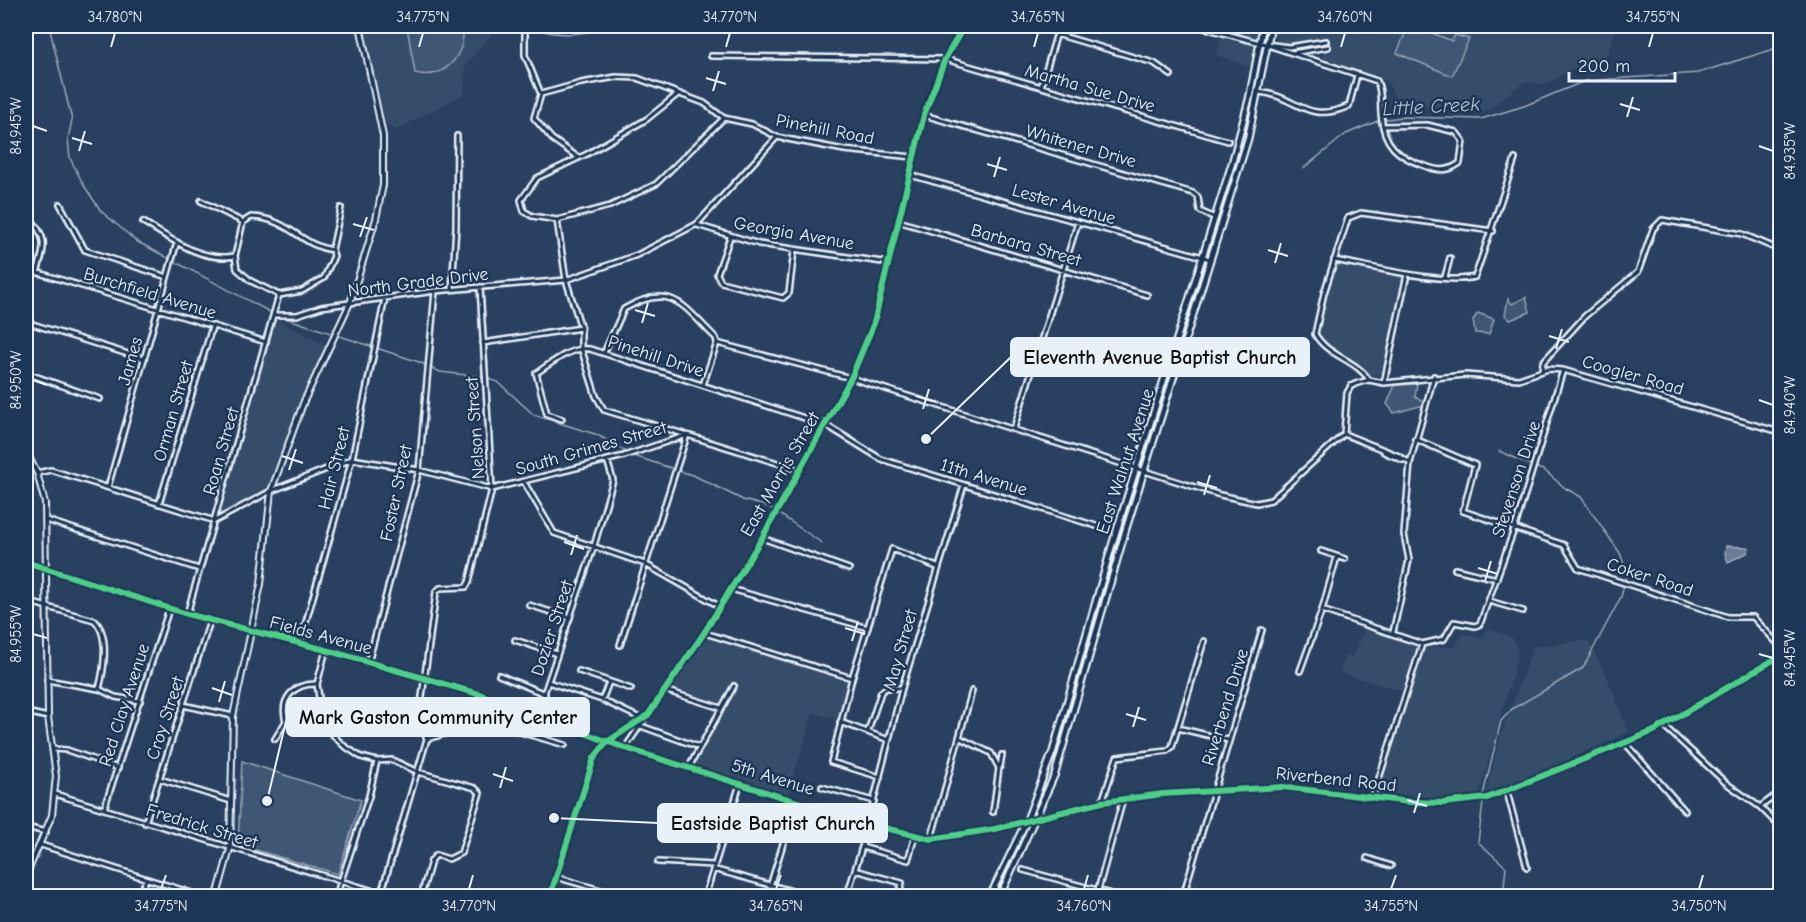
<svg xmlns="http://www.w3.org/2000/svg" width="1806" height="922" viewBox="0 0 1806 922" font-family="'Comic Neue',sans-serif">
<rect width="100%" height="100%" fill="#294061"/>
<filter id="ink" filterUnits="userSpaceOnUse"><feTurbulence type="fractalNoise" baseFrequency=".0167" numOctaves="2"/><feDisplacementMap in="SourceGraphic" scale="12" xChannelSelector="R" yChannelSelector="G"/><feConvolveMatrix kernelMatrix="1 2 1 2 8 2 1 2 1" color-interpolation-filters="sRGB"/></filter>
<g filter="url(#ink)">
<!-- built -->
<path fill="#364d6b" d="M360 26H499L465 66 464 94 396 130 380 121Z
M1205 26H1260L1253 68 1216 55 1222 36 1219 30Z
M1276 26H1617L1608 53 1592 64 1571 69 1554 80 1543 84 1524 82 1485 112 1458 115 1449 110 1401 102 1395 98 1389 84 1376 74 1372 78 1324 62 1320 39 1294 44 1279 41 1275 35Z
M1335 264 1402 276 1385 374H1369L1322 341 1317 331Z
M273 318 328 347 271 491 215 521Z
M1487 628 1513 638 1518 654 1479 795 1437 798 1376 792 1420 648 1455 647 1463 634 1483 638Z
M1365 629 1417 644 1402 691 1340 673 1345 656 1352 657Z
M707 636 848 681 837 719 813 713 788 794 691 766 726 708 670 690Z
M1587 640 1604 670 1629 732 1498 791 1486 792 1502 732 1533 647Z"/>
<!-- green -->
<path fill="#415774" stroke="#94a4b6" stroke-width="1.5" d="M463 26C466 54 446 81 415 73L407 27Z
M1408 26H1415L1452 41 1455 35 1469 39 1452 76 1397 53Z
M1526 297 1530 312 1510 320 1505 315 1508 299 1512 304Z
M1478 313 1494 319 1489 334 1475 333 1473 320Z
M1417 384 1415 397 1428 404 1394 413 1387 404 1395 385Z
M242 761 361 800 338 874 238 845Z"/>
<!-- water -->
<path fill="#6b7c95" stroke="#9dabbd" stroke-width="1.5" d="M1726 546 1747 547 1749 548 1747 553 1728 562 1725 554Z"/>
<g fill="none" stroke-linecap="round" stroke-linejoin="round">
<!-- stream -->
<path stroke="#9dabbd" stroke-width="1.5" d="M49 26 72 120 68 139 70 158 83 184 101 211 136 241 272 313
M527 26C560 38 580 35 613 26
M1304 168 1346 134 1380 120 1402 117 1481 119 1524 106 1585 81 1698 73 1780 47
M279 316 419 362 440 372 483 377 498 382 534 415 598 435 631 455 695 476 743 500 769 507 822 543
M1483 795 1501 721 1512 709 1583 668 1621 597 1627 573 1620 553 1581 497 1565 488 1545 471 1499 451
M1483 803 1478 842 1506 867 1503 896"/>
<defs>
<path id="street" d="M525 26V55L541 94
M949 26 962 29
M1197 26 1260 43 1289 47 1326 41
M1056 34 1154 63 1171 75
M1268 45 1292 53 1328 47
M1289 52 1377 81C1382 92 1380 102 1381 114 1383 144 1397 157 1425 166 1438 171 1448 172 1460 163L1463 141 1456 132 1427 125 1383 126
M711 56 945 59 1228 141
M1041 87 1059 26
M1259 92C1298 96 1305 125 1349 106L1357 75
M678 94 647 119 587 154 537 178 521 200 524 211 532 216 557 220 610 206 656 184 724 118
M924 115 1193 193 1198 197 1200 211 1215 218
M579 158 552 139 534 118 541 94 581 83 616 77 637 78 704 103 724 118 752 124 777 137 844 150 913 157
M910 175 1210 259
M201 201 243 222
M60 204 85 250 167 277
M26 212C46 239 47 239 37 273
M251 217C289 218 301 246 332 250L334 256 324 278 302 291 279 295 251 281 237 269 235 256 243 222Z
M557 220 566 280 581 328V348L596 396 604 410 687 435 620 645
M898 221 1147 295
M143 222C172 239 200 262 235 256
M697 225 759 244 889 263
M730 237 717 274 721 282 783 298 789 293 794 251
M332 250 341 208
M1334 260C1369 266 1443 285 1475 277L1515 159
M26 269 266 342
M1445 277 1450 258
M480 287 492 489 469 582 466 587 440 588 436 592 419 719 427 739 486 722 565 745
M452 289 456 227 457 136
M274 315H297L321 307 435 291 566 280 637 255 697 224 777 137
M26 322 144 359
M483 343 581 328
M604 353 624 309C672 281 683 306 716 338L717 343 851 378 1220 495 1257 503 1271 500 1344 434 1347 393 1351 386 1358 383 1369 380 1384 383 1465 375 1519 379 1548 369 1563 370 1780 432
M1542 371 1543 362 1585 316 1638 272 1653 229 1662 220 1742 234 1780 250
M26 373 100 399
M1369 380C1357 360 1327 356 1315 334L1324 293 1348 218 1361 213 1493 231
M1384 383 1407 274
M703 385 717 343
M562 419 547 414 536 373C552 363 571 346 590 349L826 425 881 459 1106 529
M1014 428 1078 222
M1344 434 1399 456 1410 463
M1415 439 1475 465 1463 511 1564 545 1578 568 1728 617H1753L1780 646
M1384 452 1403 460
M37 473 51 470 215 521 271 491 352 459 419 470 492 489 624 456 687 435 800 470
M524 482 554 533 645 564 719 606
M108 487 177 242
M159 504 212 327
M46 520 199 569
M762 538 849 569
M1321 551 1345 559
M1455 569 1497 579
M731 589 868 628
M26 601 94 620C110 634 104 670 99 689L47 680
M1489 601 1523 611
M529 605 570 618
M1322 610 1422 644 1444 639 1454 622 1475 626 1480 624 1515 527 1563 370
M187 614 279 295
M1393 632 1409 560 1404 534 1410 463 1434 376
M705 633 852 678
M515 640 557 654
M300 643 352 459 385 298
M368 663 419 470 435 291
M579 671 631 689
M1300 671 1322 610 1337 557
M499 675 545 694
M548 682 602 700 640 718
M99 689 115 697 140 701
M664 690 721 708
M602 700 609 682
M183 705 233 716
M26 712 48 717
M286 721C279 698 295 683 317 684
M286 721 305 727 323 725
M840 722 889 740
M323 725 343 745 361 757 377 761 392 760 418 772 475 788 480 793 461 853 449 859 436 855 431 861 421 896
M323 725 317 684 326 650
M641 726 699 747
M1664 726 1726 783 1760 807 1780 827
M1178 728 1228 740
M868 731 881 692 886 688H902
M530 735 594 546 613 480 607 460
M960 738 991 753 999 768 993 812
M275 739 286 721
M1626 744 1685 811
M625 748 646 717
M53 749 67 750 118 768
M1000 766 1002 755
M689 767 734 686
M880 777 831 762 852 678 892 549 937 567
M160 779 231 801
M822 787 874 801
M1507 792 1527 867
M55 794 390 896
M1373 797 1422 644
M1102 802 1117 757 1167 751 1172 747 1204 641
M1760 807 1780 792
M104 809 169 609
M145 823 210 621
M26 827 46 832
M931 839 972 691
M41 845 201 896
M862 847 908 860 915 836
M1367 858 1391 866
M658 862 713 865
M713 869 810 896
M855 870 902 883 898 896
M1023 870 1119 896
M556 877 621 896
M1098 890 1123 799
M381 894 427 739
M140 896 146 879
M336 896 369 796 377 761
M367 896 370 890
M705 896 740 784
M767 896 796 801
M847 896 862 847 902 688 964 485
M1183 896 1262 630"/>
<path id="secondary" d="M26 451 37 473 45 503 48 717 56 776 52 815 26 876
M26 562 187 614 326 650 482 695 625 748 868 824 931 839 995 829 1102 802 1163 794 1283 787 1410 802 1443 803 1487 798 1654 731 1780 656
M217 896 230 849 233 716 261 584 271 491 304 401 350 303 376 219 383 185V136L360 26
M550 896 594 758 607 742 648 715 704 633 762 538 851 378 874 323 924 115 945 59 964 26"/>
<path id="primary" d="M990 896 1026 822 1053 751 1112 545 1232 163 1249 99 1263 26
M1000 896 1055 774 1126 529 1248 139 1271 26"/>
</defs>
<!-- street casing -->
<use href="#street" stroke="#e8f1f8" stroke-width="8"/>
<!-- secondary casing -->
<use href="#secondary" stroke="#e8f1f8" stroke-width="8"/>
<!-- primary casing -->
<use href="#primary" stroke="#e8f1f8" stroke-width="9"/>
<!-- street -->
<use href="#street" stroke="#1d3557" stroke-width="3"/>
<!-- secondary -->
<use href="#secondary" stroke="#1d3557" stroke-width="4"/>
<!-- primary -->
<use href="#primary" stroke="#1d3557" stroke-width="4.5"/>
<defs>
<path id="cycleway" d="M26 562 187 614 326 650 482 695 625 748 868 824 931 839 995 829 1102 802 1163 794 1283 787 1410 802 1443 803 1487 798 1654 731 1780 656
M550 896 594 758 607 742 648 715 704 633 762 538 851 378 874 323 924 115 945 59 964 26"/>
</defs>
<!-- cycleway casing -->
<use href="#cycleway" stroke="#1d3557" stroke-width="10"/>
<!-- cycleway -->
<use href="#cycleway" stroke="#4dcf88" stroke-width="6"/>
</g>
</g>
<!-- ticks -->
<path fill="none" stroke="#e8f1f8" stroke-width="2" d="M111 47 115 33M419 47 423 33M726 47 730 33M1034 47 1038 33M1341 47 1345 33M1649 47 1653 33M706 78 726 84M713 91 719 71M1620 104 1640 110M1627 117 1633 97M33 126 47 131M72 138 92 144M1759 146 1773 151M79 151 85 131M987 164 1007 170M994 177 1000 157M353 224 374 230M360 237 367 217M1268 250 1288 256M1275 263 1281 243M635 310 655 316M642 323 648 303M1549 336 1569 342M1556 349 1562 329M33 380 47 385M916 396 936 402M1759 400 1773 405M923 409 929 389M282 456 303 463M289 470 296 449M1197 482 1217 488M1204 495 1210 475M564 542 584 549M571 555 577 535M1478 568 1498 574M1485 581 1491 561M845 628 865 634M33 634 47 638M852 641 858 621M1759 654 1773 658M212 688 232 695M219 702 225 681M1126 714 1146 720M1133 727 1139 707M493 774 513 781M500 788 506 767M1407 800 1427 806M1414 813 1420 793M161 889 166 875M469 889 473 875M776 889 781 875M1084 889 1088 875M1391 889 1396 875M1699 889 1703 875"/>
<g text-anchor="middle" stroke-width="5" stroke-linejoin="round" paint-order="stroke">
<!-- street labels -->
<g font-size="18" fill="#e8f1f8" stroke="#1d3557">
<text transform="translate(1090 88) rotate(16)" y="6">Martha Sue Drive</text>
<text transform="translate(825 129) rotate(11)" y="6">Pinehill Road</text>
<text transform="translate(1081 146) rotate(16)" y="6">Whitener Drive</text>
<text transform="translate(1064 204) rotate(16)" y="6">Lester Avenue</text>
<text transform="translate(794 233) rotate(10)" y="6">Georgia Avenue</text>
<text transform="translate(1026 245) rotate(16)" y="6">Barbara Street</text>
<text transform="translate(418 282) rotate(-7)" y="6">North Grade Drive</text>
<text transform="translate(150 293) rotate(17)" y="6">Burchfield Avenue</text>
<text transform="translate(656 356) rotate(18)" y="6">Pinehill Drive</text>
<text transform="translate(130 361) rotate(-74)" y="6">James</text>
<text transform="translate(1633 375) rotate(16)" y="6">Coogler Road</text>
<text transform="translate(173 411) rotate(-74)" y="6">Orman Street</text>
<text transform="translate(475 428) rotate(-94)" y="6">Nelson Street</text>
<text transform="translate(591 448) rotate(-16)" y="6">South Grimes Street</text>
<text transform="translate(221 451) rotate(-74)" y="6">Roan Street</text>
<text transform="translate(1125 461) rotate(-72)" y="6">East Walnut Avenue</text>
<text transform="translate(334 468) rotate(-76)" y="6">Hair Street</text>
<text transform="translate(780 474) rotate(-60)" y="6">East Morris Street</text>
<text transform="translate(984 477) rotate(17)" y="6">11th Avenue</text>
<text transform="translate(1516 479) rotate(-72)" y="6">Stevenson Drive</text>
<text transform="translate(396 493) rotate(-78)" y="6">Foster Street</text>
<text transform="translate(1650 577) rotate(18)" y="6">Coker Road</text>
<text transform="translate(552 628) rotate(-72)" y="6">Dozier Street</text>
<text transform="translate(321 635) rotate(15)" y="6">Fields Avenue</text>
<text transform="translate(900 650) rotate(-74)" y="6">May Street</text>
<text transform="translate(124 705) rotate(-72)" y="6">Red Clay Avenue</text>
<text transform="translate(1225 707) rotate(-73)" y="6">Riverbend Drive</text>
<text transform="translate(165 718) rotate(-72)" y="6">Croy Street</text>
<text transform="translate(773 777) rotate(17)" y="6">5th Avenue</text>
<text transform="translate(1336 779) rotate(6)" y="6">Riverbend Road</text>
<text transform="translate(202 826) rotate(17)" y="6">Fredrick Street</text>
</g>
<!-- water labels -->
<g font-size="20" font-style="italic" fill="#b6c2d0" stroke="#1d3557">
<text transform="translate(1431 106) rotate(-3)" y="7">Little Creek</text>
</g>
</g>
<!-- callouts -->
<path fill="none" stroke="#e8f1f8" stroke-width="2" d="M926 439L1011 357M267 801L287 717M554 818L658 823"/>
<g fill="#e8f1f8" stroke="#1d3557" stroke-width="2">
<circle cx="926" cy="439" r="6"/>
<circle cx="267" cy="801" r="6"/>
<circle cx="554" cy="818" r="6"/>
</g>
<g fill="#e8f1f8" stroke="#e8f1f8" stroke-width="2">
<rect x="1011" y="338" width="298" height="38" rx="6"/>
<rect x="287" y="698" width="302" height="38" rx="6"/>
<rect x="658" y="804" width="229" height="38" rx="6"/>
</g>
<g font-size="20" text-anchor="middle" font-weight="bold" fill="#111">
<text x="1160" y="364">Eleventh Avenue Baptist Church</text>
<text x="438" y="724">Mark Gaston Community Center</text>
<text x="773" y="830">Eastside Baptist Church</text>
</g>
<!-- margin -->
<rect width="1806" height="922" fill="none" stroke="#1d3557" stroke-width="66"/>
<!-- scale -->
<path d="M1569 72v9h106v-9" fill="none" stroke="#e8f1f8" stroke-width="3"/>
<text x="1578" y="72" font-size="18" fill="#e8f1f8" stroke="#1d3557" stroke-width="4.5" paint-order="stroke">200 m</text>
<rect x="33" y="33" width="1740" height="856" fill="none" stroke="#e8f1f8" stroke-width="2"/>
<g font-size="15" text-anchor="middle" fill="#e8f1f8">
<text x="115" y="22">34.780°N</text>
<text x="423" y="22">34.775°N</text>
<text x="730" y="22">34.770°N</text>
<text x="1038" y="22">34.765°N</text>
<text x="1345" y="22">34.760°N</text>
<text x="1653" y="22">34.755°N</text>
<text transform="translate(16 126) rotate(-90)" y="5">84.945°W</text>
<text transform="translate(1790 151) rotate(-90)" y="5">84.935°W</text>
<text transform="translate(16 380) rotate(-90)" y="5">84.950°W</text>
<text transform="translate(1790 405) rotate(-90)" y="5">84.940°W</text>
<text transform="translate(16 634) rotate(-90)" y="5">84.955°W</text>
<text transform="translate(1790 658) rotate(-90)" y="5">84.945°W</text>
<text x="161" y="911">34.775°N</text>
<text x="469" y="911">34.770°N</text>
<text x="776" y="911">34.765°N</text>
<text x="1084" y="911">34.760°N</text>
<text x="1391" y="911">34.755°N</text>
<text x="1699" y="911">34.750°N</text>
</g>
</svg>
